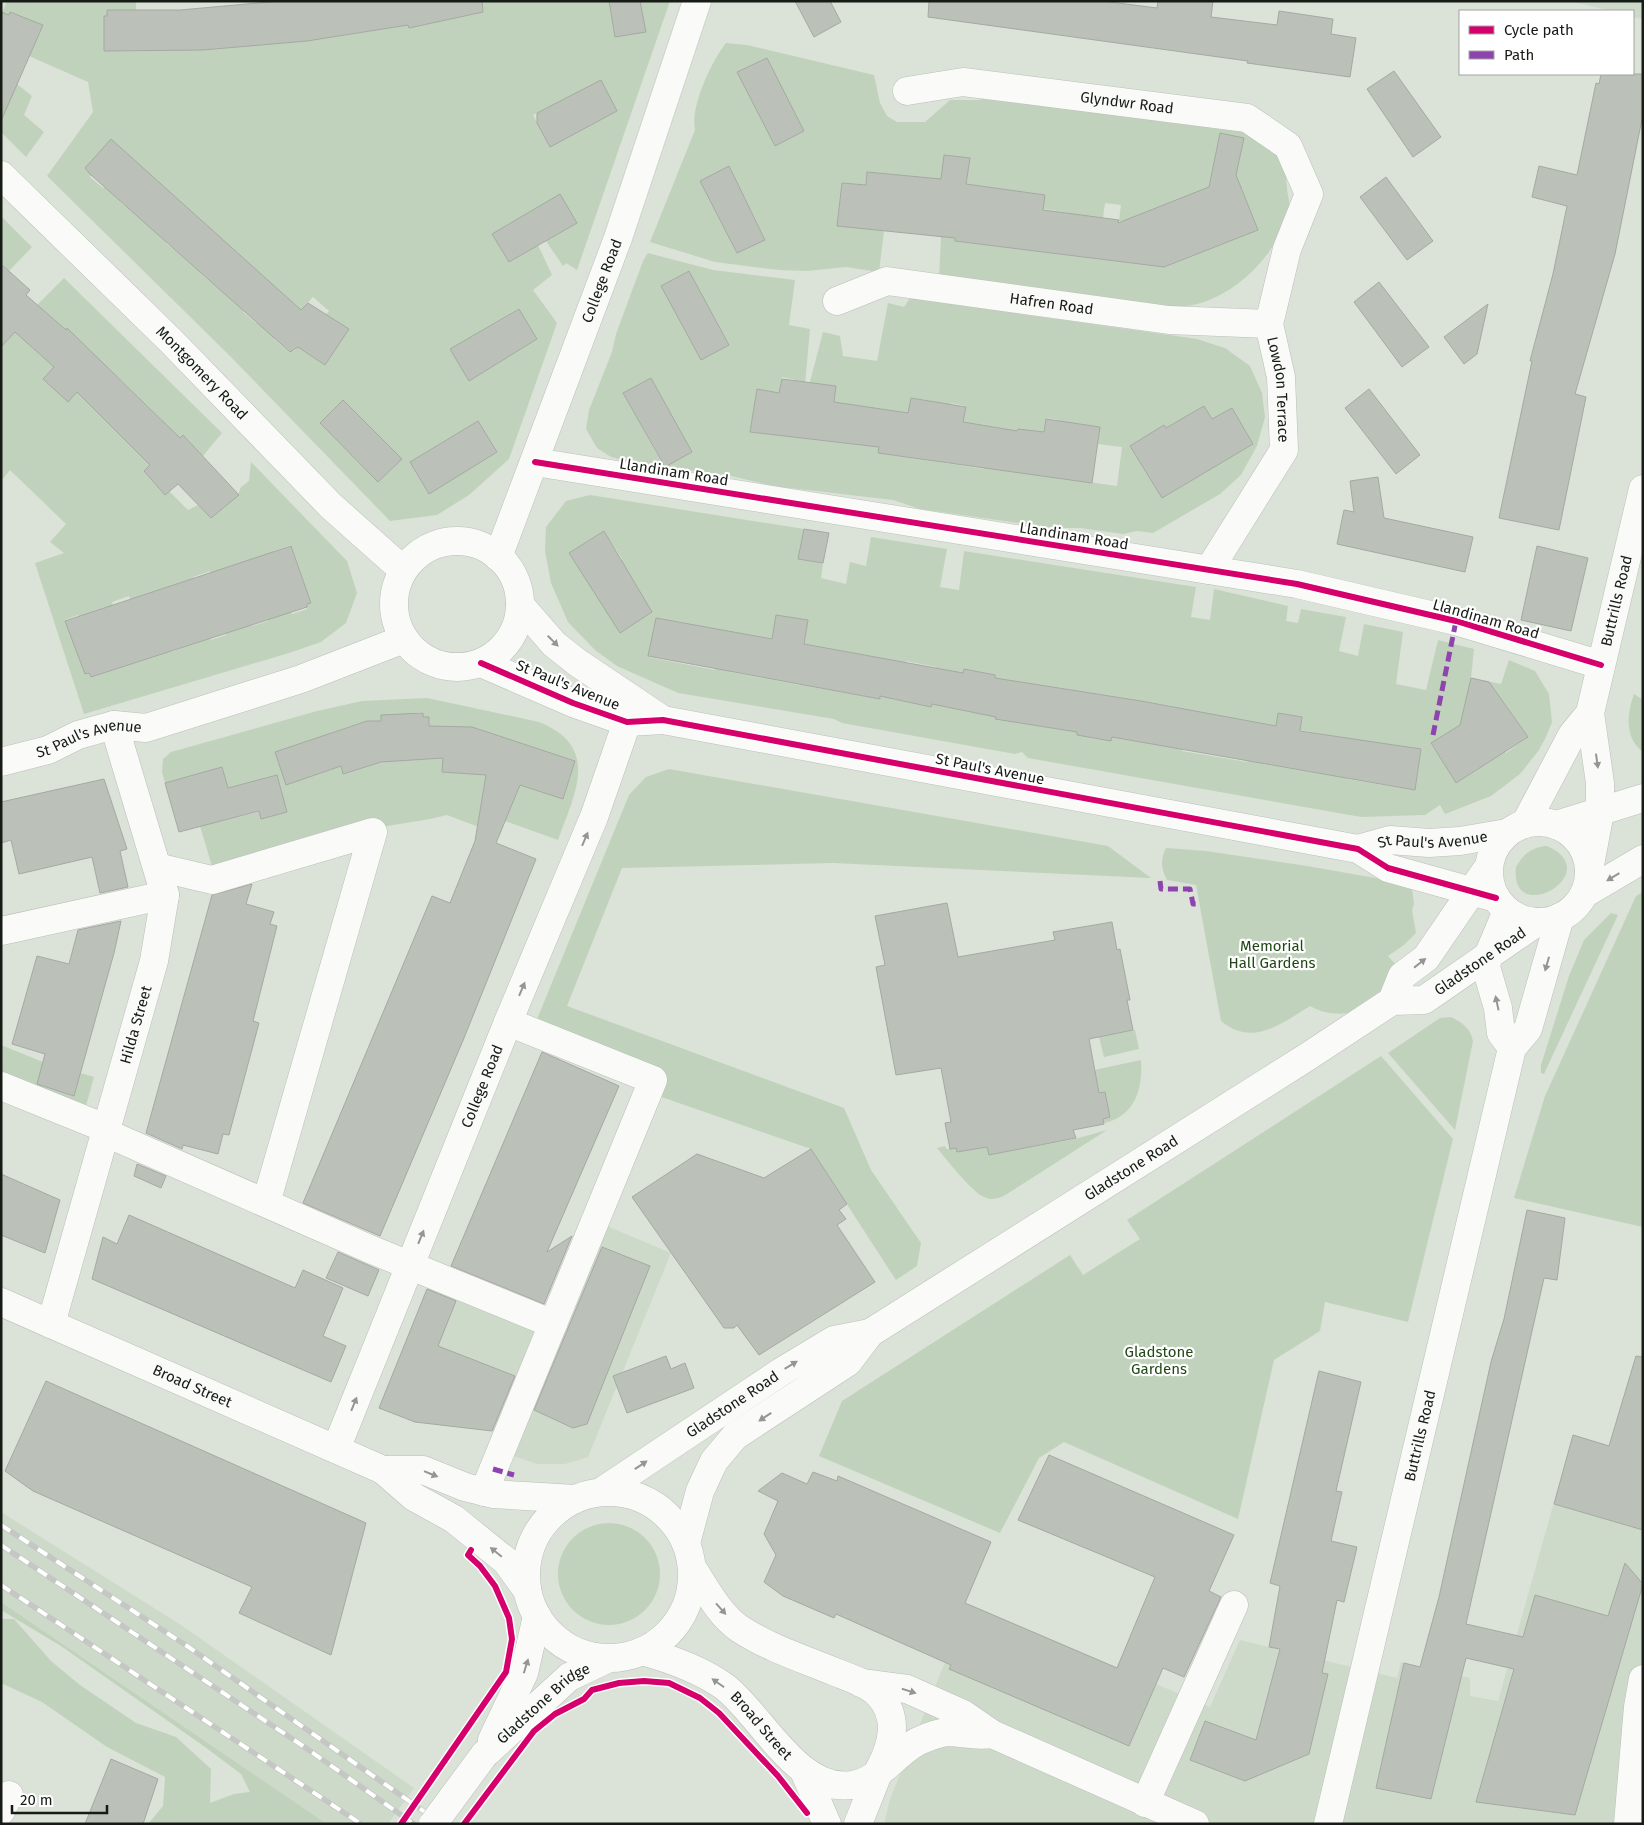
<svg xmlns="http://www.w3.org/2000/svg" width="1644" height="1825" viewBox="0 0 1644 1825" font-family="'Fira Sans',sans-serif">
<rect width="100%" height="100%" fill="#dbe2d8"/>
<!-- built -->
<path fill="#cddac9" d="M1570 1H1643V19L1633 17V11H1611Z
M602 1224 671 1253 588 1457 565 1464H537L507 1454Z
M430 1283 545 1328 503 1432 439 1425 381 1403Z
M1573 1435 1643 1456V1824H884L890 1799 943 1667 971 1605 1210 1707 1240 1640 1397 1678 1401 1662 1470 1678V1696L1498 1701Z
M1 1512 181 1625 414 1788 388 1824H327L1 1602Z"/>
<!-- green -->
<path fill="#c1d2bc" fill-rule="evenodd" d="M7 1H136V14H127V10L107 11V16H104V51L171 50V29L203 27 206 50 286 42 283 1H304L305 6H302L308 41 372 31 367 1H403L409 28 473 14 471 1H609L615 37 645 32 640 1H670L577 270 566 263 563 266 546 241 576 223 560 195 492 234 509 262 538 245 552 275 533 290 557 323 509 459 469 495 437 515 390 521 231 357 47 176 93 112 88 82 29 56 43 25 10 12 9 15 2 13ZM601 80 617 111 550 146 533 115ZM111 139 163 186 140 213 138 211 135 214 120 202 123 198 106 185 103 188 90 177 92 174 85 168ZM188 209 241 256 218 283 215 280 212 283 198 271 200 268 182 252 180 254 166 243 168 239 164 235ZM264 278 301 310 313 297 329 311 294 351 292 349 289 352 274 339 277 335 258 320 256 323 243 312 244 309 241 305ZM518 309 537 339 469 380 451 349ZM327 315 348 329 325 365 304 351ZM343 400 402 459 378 482 320 423ZM478 421 497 452 429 494 410 462Z
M726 43 747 45 874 75 880 103 887 116 897 122H925L950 100H980L997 92 1242 128C1258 139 1279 149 1285 169 1287 174 1286 182 1287 188 1287 193 1290 201 1289 206 1281 249 1244 288 1204 302 1186 308 1166 308 1147 308L939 279 941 237 924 178 868 172 866 185 842 183 837 225 884 231 879 272 846 267 807 271 779 270 715 262 650 242 695 130C690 107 711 62 726 43ZM767 58 804 131 775 146 738 72ZM729 167 765 239 737 253 700 181ZM985 187 1001 189 1000 201 1068 213 1004 246 955 241 961 197ZM1105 203 1121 205 1119 221 1136 223 1131 263 1075 256 1080 216 1103 218ZM1148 229 1258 230 1164 267Z
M1 76 17 84 32 96 24 115 44 132 26 157 1 132Z
M1 216 32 247 9 271 1 263Z
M648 253 713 270 795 280 789 325 810 329 804 396 793 395 796 380 782 377 779 393 757 389 750 432 854 444 858 406 834 402 836 386 806 397 823 332 840 336 843 356 877 361 888 303 904 307 910 298 1197 339 1225 348 1250 366 1262 393 1265 417 1257 446 1241 475 1220 494 1153 533 1137 531 1123 534 1080 528H1054L920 509 893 500 773 486 727 475 677 469 661 470 611 457 597 448 586 429 589 410 612 352 616 334 643 261ZM688 271 728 344 701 360 661 286ZM651 378 692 452 664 467 623 393ZM911 398 926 400 924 414 949 418 951 403 966 406 963 423 990 427 984 469 878 453 884 410 908 413ZM1204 406 1212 419 1232 408 1253 444 1162 498 1138 459 1152 433 1164 425 1174 440 1190 414ZM1047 418 1059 420 1057 434 1100 427 1098 444 1122 447 1117 486 1012 471 1018 429 1044 432Z
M64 278 222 433 203 456 183 435 144 471 165 495 169 491 188 510 198 505 211 518 238 495 241 487 249 481 251 462 347 561 357 593 346 623 321 642 289 653 84 714 35 563 64 553 50 542 66 524 10 470 1 481V340L5 343 18 329 15 327ZM67 329 94 354 100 368 68 402 44 379 54 367 28 344 64 331ZM119 378 162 420 134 449 91 406ZM291 545 311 603 307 604V609L292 614 290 610 267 617 268 621 252 626 250 623 279 567 274 551ZM210 571 230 629 226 631V635L211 640 209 636 186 643 187 646 171 652 170 648 198 593 193 577ZM129 596 147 647 145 659 91 677 89 673 85 674 65 620 78 615 84 631 117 618 112 602Z
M590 495 804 529 799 558 823 563 821 578 846 584 850 562 866 566 871 537 947 549 940 587 959 590 964 551 1196 587 1191 617 1210 620 1214 589 1288 606 1286 621 1298 623 1301 609 1346 617 1339 651 1358 656 1364 624 1403 632 1396 684 1426 690 1438 640 1474 649 1471 678 1501 684 1509 660 1535 671 1549 694 1552 722 1546 737 1539 750 1520 774 1491 796 1445 814 1440 805 1425 815 1361 817 1028 758 1022 752 1015 754 842 723 834 719 678 693 617 666 595 650 568 622 551 583 545 551 546 527 566 501ZM604 531 622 559 612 566 636 586 652 612 620 632 569 553ZM777 615 808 620 804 645 807 646 800 685 731 672 737 633 773 639ZM656 618 722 630 715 670 648 657ZM820 647 887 659 880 699 813 687ZM906 661 936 667 934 674 962 679 964 669 995 675 987 715 934 696 931 707 899 700ZM1002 680 1030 724 995 718ZM1084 692 1171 706 1164 746 1113 730 1111 741 1077 735ZM1503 702 1528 737 1506 753 1499 742 1456 783 1431 744ZM1186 711 1254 722 1247 762 1182 751ZM1278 713 1302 717 1300 730 1341 737 1335 776 1263 764 1269 725 1276 726ZM1353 740 1421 751 1414 790 1347 779Z
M1634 694 1643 700V752C1624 738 1627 713 1634 694Z
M427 698 539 722C601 747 575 793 558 840L505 821 500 835 447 815 430 819 351 832 215 876 200 826 259 812 261 819 287 812 277 775 228 788 222 767 165 783 162 772 163 759 171 752 317 711 362 701ZM423 712V717H429L431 759 376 721H381V715H391V720L413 719V713ZM360 723 343 773 330 733ZM445 726 477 728 474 774 443 772ZM504 738 575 761 564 798 527 787ZM313 740 324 772 286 784Z
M669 769 1108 846 1151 878 833 863 622 868 567 1006 844 1108 871 1170 921 1243 917 1266 896 1280 811 1149 656 1095 535 1024 629 795 646 777Z
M1547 846C1608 873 1509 929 1516 867 1523 854 1532 847 1547 846Z
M1166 848 1206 851 1307 866 1404 883 1412 889 1414 904 1412 910 1416 933 1404 945 1388 956 1398 967 1369 1010C1348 1014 1329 1017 1310 1006 1281 1024 1252 1047 1221 1021L1196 885 1167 880C1161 869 1160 860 1166 848Z
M1643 892V1227L1514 1198 1545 1096 1636 896Z
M1611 913 1618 915 1544 1074 1541 1073V1065L1569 976 1584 940Z
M1451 1017C1463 1023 1470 1028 1473 1041L1455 1130 1388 1053 1440 1018Z
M1135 1030 1139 1049 1104 1057 1099 1037Z
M1 1045 43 1062 94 1077 84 1113 1 1079Z
M1381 1056 1453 1139 1408 1322 1325 1302 1320 1331 1274 1360 1238 1519 1064 1442 1039 1458 1000 1533 819 1456 842 1401 1070 1255 1083 1275 1140 1239 1127 1220Z
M1141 1060C1143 1089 1135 1116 1104 1123V1119L1110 1117 1105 1092 1099 1093 1094 1070Z
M1107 1130 1007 1194C1000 1198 992 1201 984 1197 972 1192 946 1159 937 1148L945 1146 946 1149 987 1147 989 1155 1075 1139Z
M558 1574a51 51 0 1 1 102 0a51 51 0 1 1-102 0Z
M1 1602 327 1824H148L163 1806 165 1777 107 1747 42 1702 1 1683V1619H14L51 1661 80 1685 136 1723 176 1737 211 1769 210 1803 234 1794 250 1792 241 1774 205 1747 61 1646 1 1610Z"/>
<!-- building -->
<path fill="#bbc0b9" stroke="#a4a9a2" d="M280 1H482L483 12 409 28 408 25 307 41 203 50 104 51V16H107V10H180Z
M609 1H640L646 32 615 37Z
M795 1H830L841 22 814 37Z
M929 1H1103L1157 8 1158 1H1213L1211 17 1277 25 1279 11 1333 19 1331 34 1356 38 1350 77 1247 63 1248 61 928 17Z
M1 12 9 15 10 12 43 25 1 121Z
M767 58 804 131 775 146 737 72Z
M1394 71 1441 137 1413 157 1367 89Z
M1601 74H1643V114L1615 254 1575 394 1586 397 1559 530 1499 518 1532 361H1530L1553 274 1567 206 1532 197 1539 166 1577 175 1596 83 1599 84Z
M601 80 617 111 550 147 537 123V113Z
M1220 133 1244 138 1236 175 1258 230 1164 267 955 241V238L837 226 842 183 866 185 867 172 941 179 944 155 970 158 966 184 1045 195 1043 210 1119 220 1118 223 1209 187Z
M111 139 301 310 308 303 349 329 325 365 298 347 290 352 91 175 85 168Z
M729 166 765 240 737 253 700 181Z
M1386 177 1433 241 1407 260 1360 197Z
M560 194 577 223 509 262 492 234Z
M1 264 30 290 26 295 66 330 67 328 180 438 183 435 239 495 211 518 178 484 165 495 144 471 150 465 77 392 68 402 43 379 54 367 15 332 1 347Z
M689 271 729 345 701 360 661 286Z
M1379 282 1429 347 1402 367 1354 302Z
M1488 304 1477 354 1464 364 1444 337Z
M519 309 537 339 469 381 450 349Z
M651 378 692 452 665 467 623 393Z
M782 379 836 386 834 402 908 413 911 398 966 407 963 422 1017 431 1018 429 1044 432 1046 419 1100 427 1092 483 878 453 879 447 750 432 757 389 779 393Z
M1369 389 1420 455 1396 474 1345 408Z
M343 400 402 459 378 482 320 423Z
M1204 406 1212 419 1232 408 1253 444 1162 498 1130 446 1164 425 1166 428Z
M478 421 497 452 429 494 410 462Z
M1378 477 1384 518 1473 537 1465 572 1337 544 1344 510 1354 512 1350 481Z
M804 529 829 533 823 563 798 559Z
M604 531 652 612 620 633 569 553Z
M291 546 311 603 307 604V607L91 677 89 673 85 674 65 621Z
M1537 546 1588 558 1571 631 1521 620Z
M776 615 808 620 804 644 963 673 964 669 995 675V678L1141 701 1276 726 1278 713 1302 717 1300 731 1421 749 1415 790 1112 737 1111 741 1077 735V732L995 719 996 717 932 704 931 707 880 696V699L648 656 656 618 772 639Z
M1471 678 1489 682 1528 737 1456 783 1431 743 1460 725Z
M423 713V717H429V726L472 727 575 761 563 799 520 785 496 843 536 859 464 1038 380 1236 303 1203 432 896 450 903 475 841 486 775 442 772 443 758 381 762 343 774 341 766 286 785 275 752 367 721H381V715Z
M222 767 228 788 277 775 287 812 261 819 259 811 179 832 165 783Z
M104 779 127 849 120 851 128 887 100 893 92 857 19 874 11 840 1 843V802Z
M252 884 246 904 274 912 270 924 277 926 253 1021 259 1023 229 1135 223 1134 218 1154 183 1145 182 1149 146 1133 212 895Z
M947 903 958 957 1055 940 1053 932 1112 922 1117 950 1120 949 1130 1000H1127L1133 1030 1089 1039 1099 1093 1105 1092 1110 1117 1103 1119 1104 1124 1073 1130 1076 1138 989 1155 987 1147 957 1152 956 1148 950 1149 945 1123 951 1122 941 1068 896 1075 876 967 885 965 875 916Z
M121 921 114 953 74 1096 37 1084 45 1054 12 1044 37 956 69 964 78 930Z
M542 1052 619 1086 547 1252 572 1236 544 1304 451 1266Z
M811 1149 847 1204 839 1210 846 1219 837 1225 875 1282 759 1355 737 1325 734 1328H724L632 1197 697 1154 764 1178Z
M137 1164 166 1176 161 1188 134 1176Z
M1 1174 60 1200 45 1253 1 1235Z
M1527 1210 1565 1218 1557 1280 1544 1278 1466 1624 1523 1637 1535 1595 1608 1616 1625 1563 1643 1584 1575 1815 1476 1802 1514 1669 1466 1658 1431 1799 1376 1788 1404 1663 1420 1667 1439 1597 1491 1362 1504 1319Z
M129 1215 295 1288 303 1270 343 1288 323 1336 346 1346 331 1382 92 1279 103 1237 117 1244Z
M602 1247 650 1266 587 1424 573 1428 534 1410Z
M338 1252 379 1270 368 1296 326 1278Z
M427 1289 456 1301 438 1346 515 1376 492 1431 415 1422 379 1408Z
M666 1356 671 1369 685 1363 694 1388 627 1413 613 1376Z
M1636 1356 1643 1357V1530L1554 1504 1573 1435 1609 1446Z
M1319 1371 1361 1382 1336 1491 1342 1492 1331 1541 1357 1547 1344 1602 1337 1600 1322 1673 1328 1674 1309 1754 1245 1781 1190 1760 1205 1721 1256 1740 1280 1649 1269 1647 1280 1586 1270 1583Z
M46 1381 366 1523 331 1655 239 1613 252 1587 33 1491 5 1471Z
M1049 1455 1234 1535 1209 1591 1221 1597 1184 1677 1163 1668 1129 1746 949 1669 951 1665 836 1614 834 1618 783 1596 764 1582 776 1555 764 1534 778 1501 758 1491 782 1473 807 1484 813 1472 837 1481 838 1476 991 1542 965 1603 1117 1668 1155 1577 1018 1520Z
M111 1759 158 1779 143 1824H85Z"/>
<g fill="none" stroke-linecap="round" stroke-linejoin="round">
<defs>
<g id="minor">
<path id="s1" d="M907 91 963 82 1247 118 1288 146 1309 194 1287 249 1269 324 1281 377 1284 450 1209 570"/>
<path id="s2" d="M1 175 171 341 331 506 403 570"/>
<path id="s3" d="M837 301 887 281 1169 320 1269 324"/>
<path d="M535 462 1297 584 1456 621 1601 665"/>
<circle cx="457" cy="604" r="63"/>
<path id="s4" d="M498 557 618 238 697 1"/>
<path d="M520 605 554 644 578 663 663 720"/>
<path d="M481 663 573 703 627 722 663 720 1358 849 1388 868 1496 898"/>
<path id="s5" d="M1 762 48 750 78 735 114 725 146 728 301 679 404 639"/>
<path d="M1525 824 1572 735 1590 713"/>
<path id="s6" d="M1358 849 1390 840 1429 843 1460 841 1507 833"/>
<path d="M157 867 212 880 373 832 266 1203"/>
<path id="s7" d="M1589 870 1600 812V783L1590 713 1643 489"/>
<path d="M1507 911 1488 956 1486 967 1498 1008 1501 1033 1512 1048"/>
<path d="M1 931 165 895"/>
<path d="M1 1086 105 1128"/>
<path d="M104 1132 372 1250 553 1324"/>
<path id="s8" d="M51 1324 154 961 165 895 114 725"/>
<path id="s9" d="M336 1449 508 1022 594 817 627 722"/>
<path d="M484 1492 653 1080 508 1022"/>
<path d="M492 1740 524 1673 537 1616"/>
<path id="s10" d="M484 1755 569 1677 607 1659"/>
<path d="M804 1771 827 1824"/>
<path d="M1145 1803 1234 1605"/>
<path d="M1 1811 9 1795"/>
<path d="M858 1824 879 1771"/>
<path id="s11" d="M1328 1824 1512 1048 1528 1029 1560 917"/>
<path d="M1628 1824 1638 1707 1643 1679"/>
</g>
<g id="major">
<circle cx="1539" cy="872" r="50"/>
<path d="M1556 825 1643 798"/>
<path d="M1584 894 1643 859"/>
<path d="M1392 1001 1402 976 1426 958 1489 866"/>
<path id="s12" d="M1 1302 383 1470 414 1497 454 1519 506 1561 527 1590"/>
<path d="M383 1470H423L465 1487 493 1494 575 1499"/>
<path id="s13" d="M601 1492 781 1372 834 1340 870 1333"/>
<circle cx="609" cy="1575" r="83"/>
<path id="s14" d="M686 1543 700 1491 714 1461 735 1436 848 1362 870 1333 1307 1057 1392 1001 1424 1000 1537 922"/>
<path d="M693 1569C706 1589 720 1616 740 1629 769 1648 804 1659 835 1672 850 1678 867 1683 879 1695 900 1718 892 1746 879 1770"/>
<path id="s15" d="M642 1651C671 1659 700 1669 725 1687 762 1716 798 1793 852 1785 879 1782 897 1750 921 1740 928 1737 939 1733 947 1732 963 1732 973 1737 992 1734"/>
<path d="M861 1683 907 1689 963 1714 992 1734 1195 1824"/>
</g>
</defs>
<!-- minor casing -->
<use href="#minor" stroke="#bac0b8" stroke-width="29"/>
<!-- major casing -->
<use href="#major" stroke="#bac0b8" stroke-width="29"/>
<!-- minor -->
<use href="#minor" stroke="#fafbf9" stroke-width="28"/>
<!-- major -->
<use href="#major" stroke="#fafbf9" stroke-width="28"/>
<defs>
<path id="rail" d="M1 1525 187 1646 442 1824
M1 1545 303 1746 414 1824
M1 1585 361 1824"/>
</defs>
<!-- rail casing -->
<use href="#rail" stroke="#c5c7c4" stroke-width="5.5"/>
<!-- rail -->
<use href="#rail" stroke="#fff" stroke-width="4" stroke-dasharray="11" stroke-linecap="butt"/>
<defs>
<path id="minor-bridge" d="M433 1824 484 1755"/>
</defs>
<!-- minor-bridge casing -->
<use href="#minor-bridge" stroke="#bac0b8" stroke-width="29" stroke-linecap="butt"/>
<!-- minor-bridge -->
<use href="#minor-bridge" stroke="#fafbf9" stroke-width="28"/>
<!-- quiet -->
<path stroke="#8e44ad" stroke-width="5" stroke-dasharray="10 5" stroke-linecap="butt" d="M1433 735 1456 621
M1160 881 1161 889H1190L1193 904H1199
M493 1469 514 1475"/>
<defs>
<path id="cycleway" d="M535 462 1297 584 1456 621 1601 665
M481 663 573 703 627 722 663 720 1358 849 1388 868 1496 898
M401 1824 506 1672 512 1639 509 1618 495 1586 480 1566 468 1555 471 1550
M464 1824 534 1731 555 1714 584 1699 592 1690 619 1683 644 1681 669 1683 700 1698 719 1713 778 1776 807 1813"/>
</defs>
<!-- cycleway casing -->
<use href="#cycleway" stroke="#fff" stroke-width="9"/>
<!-- cycleway -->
<use href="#cycleway" stroke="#d6006c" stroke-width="6"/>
</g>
<!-- one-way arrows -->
<defs><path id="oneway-solid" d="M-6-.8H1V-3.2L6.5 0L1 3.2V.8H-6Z" transform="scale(1.25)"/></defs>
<g fill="#949692">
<use href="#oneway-solid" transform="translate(553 641) rotate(45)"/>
<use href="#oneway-solid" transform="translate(1597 761) rotate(82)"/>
<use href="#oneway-solid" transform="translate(585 839) rotate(-67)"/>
<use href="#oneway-solid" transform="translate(1613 877) rotate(149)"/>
<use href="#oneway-solid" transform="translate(1420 963) rotate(-38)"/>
<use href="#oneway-solid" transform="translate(1547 964) rotate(106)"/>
<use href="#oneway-solid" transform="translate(522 989) rotate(-67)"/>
<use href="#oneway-solid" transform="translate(1497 1003) rotate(-102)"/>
<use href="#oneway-solid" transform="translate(421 1237) rotate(-68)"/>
<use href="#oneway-solid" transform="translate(791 1365) rotate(-31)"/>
<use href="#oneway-solid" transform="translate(354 1404) rotate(-68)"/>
<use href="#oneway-solid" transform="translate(765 1417) rotate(147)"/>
<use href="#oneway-solid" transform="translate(641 1465) rotate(-34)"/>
<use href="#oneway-solid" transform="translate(431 1474) rotate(22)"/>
<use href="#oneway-solid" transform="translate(496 1552) rotate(-141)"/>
<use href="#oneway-solid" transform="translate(721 1609) rotate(48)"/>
<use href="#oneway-solid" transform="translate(526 1666) rotate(-73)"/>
<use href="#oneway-solid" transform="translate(718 1683) rotate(-145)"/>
<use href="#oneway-solid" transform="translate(909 1691) rotate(18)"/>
</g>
<g text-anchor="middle" stroke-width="4.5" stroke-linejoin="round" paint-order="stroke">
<!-- street labels -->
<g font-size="15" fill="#171b15" stroke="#fff">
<text dy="5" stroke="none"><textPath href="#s1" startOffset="222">Glyndwr Road</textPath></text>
<text dy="5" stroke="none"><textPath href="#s4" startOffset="295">College Road</textPath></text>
<text dy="5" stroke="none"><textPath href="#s3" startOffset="220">Hafren Road</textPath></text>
<text dy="5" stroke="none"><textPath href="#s2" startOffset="282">Montgomery Road</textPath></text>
<text dy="5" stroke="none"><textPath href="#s1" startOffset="648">Lowdon Terrace</textPath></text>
<text transform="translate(674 472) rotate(9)" y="5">Llandinam Road</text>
<text transform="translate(1074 536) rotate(9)" y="5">Llandinam Road</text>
<text dy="5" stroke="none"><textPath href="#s7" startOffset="274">Buttrills Road</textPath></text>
<text transform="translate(1486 619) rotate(16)" y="5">Llandinam Road</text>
<text transform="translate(568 685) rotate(22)" y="5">St Paul's Avenue</text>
<text dy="5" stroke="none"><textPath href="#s5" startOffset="92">St Paul's Avenue</textPath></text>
<text transform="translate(990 769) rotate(11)" y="5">St Paul's Avenue</text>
<text dy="5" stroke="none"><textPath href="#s6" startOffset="76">St Paul's Avenue</textPath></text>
<text dy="5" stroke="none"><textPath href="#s14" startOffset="1010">Gladstone Road</textPath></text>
<text dy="5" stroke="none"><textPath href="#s8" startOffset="311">Hilda Street</textPath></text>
<text dy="5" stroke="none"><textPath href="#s9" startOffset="391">College Road</textPath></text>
<text dy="5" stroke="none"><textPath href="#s14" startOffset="600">Gladstone Road</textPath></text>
<text dy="5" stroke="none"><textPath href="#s12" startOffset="209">Broad Street</textPath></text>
<text dy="5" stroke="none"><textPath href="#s13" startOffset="158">Gladstone Road</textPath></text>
<text dy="5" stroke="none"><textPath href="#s11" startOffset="399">Buttrills Road</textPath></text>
<text dy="5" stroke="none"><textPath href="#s10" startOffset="79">Gladstone Bridge</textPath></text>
<text dy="5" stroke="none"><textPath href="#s15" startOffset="144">Broad Street</textPath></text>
</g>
<!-- park labels -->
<g font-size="15" fill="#214717" stroke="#fff">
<text x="1272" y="951">Memorial<tspan x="1272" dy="17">Hall Gardens</tspan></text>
<text x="1159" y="1357">Gladstone<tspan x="1159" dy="17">Gardens</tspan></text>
</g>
</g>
<!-- border -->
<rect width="1644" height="1825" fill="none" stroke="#171b15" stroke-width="5"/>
<!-- legend -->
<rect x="1459" y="10" width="175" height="65" fill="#ffffff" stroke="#a2a4a1"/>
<rect x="1469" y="26" width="25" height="8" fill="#d6006c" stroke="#a2a4a1"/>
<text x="1504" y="35" font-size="15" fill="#171b15">Cycle path</text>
<rect x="1469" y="51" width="25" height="8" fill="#8e44ad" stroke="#a2a4a1"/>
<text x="1504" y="60" font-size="15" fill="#171b15">Path</text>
<!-- scale -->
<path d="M12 1805v8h95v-8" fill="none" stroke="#171b15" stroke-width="2.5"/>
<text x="20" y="1805" font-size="15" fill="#171b15" stroke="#ffffff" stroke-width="4" paint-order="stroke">20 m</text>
</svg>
